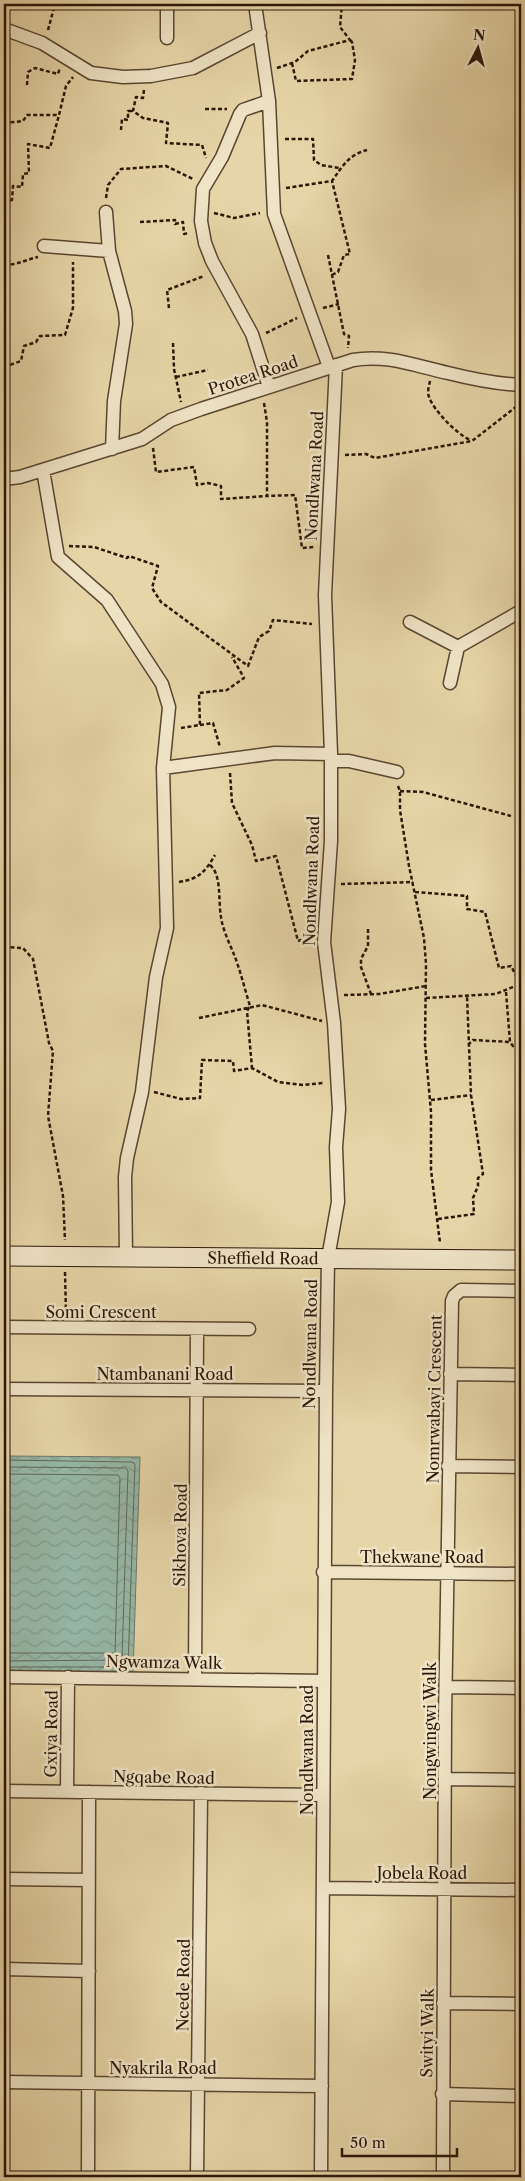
<svg xmlns="http://www.w3.org/2000/svg" width="525" height="2181" viewBox="0 0 525 2181" font-family="'Libre Caslon Text',serif">
<defs>
<pattern id="water-waves" width="16" height="10" patternUnits="userSpaceOnUse" patternTransform="scale(1.25)"><rect width="16" height="10" fill="#96b9a8"/><path d="M0 5q4-4 8 0t8 0" fill="none" stroke="#819e8f"/></pattern>
</defs>
<rect width="100%" height="100%" fill="#e6d5a8"/>
<filter id="stains"><feTurbulence type="fractalNoise" baseFrequency=".004" numOctaves="4"/><feColorMatrix values="0 0 0 0 .2 0 0 0 0 .09 0 0 0 0 .02 0 0 0 .5 -.17"/></filter>
<radialGradient id="worn" r=".72"><stop offset=".6" stop-color="#630" stop-opacity="0"/><stop offset="1" stop-color="#630" stop-opacity=".3"/></radialGradient>
<!-- water -->
<path fill="url(#water-waves)" stroke="#6b7868" d="M4 1456 140 1457 133 1673 4 1672Z"/>
<g fill="none" stroke-linecap="round" stroke-linejoin="round">
<!-- shore -->
<path stroke="#606858" stroke-width="1" d="M4 1460 132 1462 135 1464 128 1667H4
M4 1467 126 1468 128 1471 122 1660 4 1661
M4 1474 118 1475 120 1478 115 1653H4"/>
<defs>
<path id="street" d="M255 4 269 101 274 214 329 367
M4 29 42 43 91 73 123 77 151 76 193 68 260 33
M167 38V4
M106 212 109 251 125 311 126 324 114 401 112 449
M44 246 109 251
M269 387 252 334 212 261 205 243 201 221 203 189 222 157 240 114 243 110 269 101
M43 470 58 557 107 600 162 684 169 707 163 768 167 928 156 977 142 1092 127 1158 125 1177 126 1257
M4 479 20 477 142 439 171 420 201 409 353 360C387 354 415 366 448 373 472 379 497 384 521 385
M410 622 458 647
M458 647 521 611
M450 683 458 647
M331 761H349L397 772
M163 768 275 753 331 754
M4 1327 249 1329
M450 1374 521 1375
M4 1389 326 1391
M448 1466 521 1467
M323 1572 521 1574
M4 1677 324 1681
M195 1679 197 1329
M447 1687 521 1688
M446 1779 521 1780
M4 1791 323 1795
M67 1792 68 1677
M4 1879 89 1880
M323 1888 521 1890
M4 1969 89 1971
M443 2003 521 2004
M4 2082 322 2086
M442 2094 521 2096
M88 2177 89 1792
M197 2177 201 1793
M321 2177 326 1391 328 1258 338 1202 336 1147 339 1109 334 1023 324 942 331 841V754L325 595 336 365
M443 2177 445 1718 452 1301 454 1296 461 1290 521 1291"/>
<g id="secondary">
<path id="s1" d="M4 1256 521 1260"/>
</g>
</defs>
<!-- street casing -->
<use href="#street" stroke="#5a4631" stroke-width="15"/>
<!-- secondary casing -->
<use href="#secondary" stroke="#2b1609" stroke-width="21"/>
<!-- path -->
<path stroke="#2b1609" stroke-width="2.5" stroke-dasharray="4 2.5" stroke-linecap="butt" d="M48 30 55 4
M292 63 296 81 352 79 355 60 352 42 350 40
M277 68 295 62 308 51 350 40 340 27 342 4
M27 85 28 72 35 68 58 74 60 68
M144 90 143 98 136 97 133 111 143 118 168 123 166 143 202 145 206 158
M205 109H227
M4 123 23 121 27 115H59L66 86 73 77
M121 130 122 119 128 120V111H133
M285 139H313L314 160 321 165 339 168
M286 188 332 181C342 167 348 155 367 150
M106 198 108 185 121 169 166 166 193 179
M4 202 12 200 13 186 22 187 23 174 29 173 28 144 50 148 59 115
M214 213 234 218 260 213
M140 222 175 220V224L183 222 184 234 189 233
M328 255 344 334 349 336 348 348
M4 265C17 265 25 260 38 257
M332 275 338 272 344 255 350 254 332 181
M169 308 167 290 204 276
M323 308 339 304
M266 333 297 318
M173 343 174 369 181 402
M4 367 21 361 24 346 36 342 40 336 65 335 73 308V262
M176 377 208 370
M430 381C429 386 427 392 429 397 434 411 457 434 470 440
M264 403 267 422V496L295 495 302 548 314 547
M153 448 156 472 194 467 197 485 208 483 221 486V499L267 496
M345 455 366 454 375 458 472 441 521 403
M69 546 94 547 127 558 129 556 158 566 152 588 161 602 248 666 259 637 269 631 273 620 312 624
M200 725 213 723 220 747
M181 728 200 725 199 693 227 690 244 678 232 657
M230 773 232 803 252 845 256 861 276 856 298 941 310 937
M398 786 400 791V810L409 866 424 938 426 964 425 1044 431 1112V1170L440 1243
M400 791 423 792 511 816
M210 865C222 875 218 901 221 917 223 931 230 944 235 957 241 973 245 990 250 1006L247 1011 252 1068
M179 882C199 879 205 872 215 855
M341 884 413 882
M415 892 467 896V909L485 912 499 968 511 966 521 985
M368 929V946L361 959V967L371 994
M4 947 23 948 33 959 49 1043 53 1051 48 1116 63 1196 65 1240
M506 992 510 1042 513 1046 521 1044
M344 995 379 994 426 986
M426 998 495 994C505 991 511 986 521 986
M199 1018 262 1005 322 1021
M468 1045 473 1040 510 1042
M154 1092 181 1099 200 1098 202 1060 233 1061 234 1071 252 1068 278 1082 303 1085 323 1083
M431 1100 471 1095
M438 1219 474 1214 473 1198 478 1186V1178L483 1174 471 1095 467 996
M65 1272 66 1314"/>
<!-- street -->
<use href="#street" stroke="#efe4c6" stroke-width="12"/>
<!-- secondary -->
<use href="#secondary" stroke="#efe4c6" stroke-width="19"/>
</g>
<g text-anchor="middle" stroke-width="5" stroke-linejoin="round" paint-order="stroke">
<!-- street labels -->
<g font-size="16" fill="#2b1609" stroke="#efe4c6">
<text transform="translate(253 375) rotate(-18)" y="6">Protea Road</text>
<text transform="translate(314 476) rotate(-87)" y="6">Nondlwana Road</text>
<text transform="translate(311 881) rotate(-88)" y="6">Nondlwana Road</text>
<text dy="6" stroke="none"><textPath href="#s1" startOffset="259">Sheffield Road</textPath></text>
<text x="101" y="1318">Somi Crescent</text>
<text transform="translate(310 1344) rotate(-89)" y="6">Nondlwana Road</text>
<text x="165" y="1380">Ntambanani Road</text>
<text transform="translate(434 1399) rotate(-89)" y="6">Nomrwabayi Crescent</text>
<text transform="translate(180 1535) rotate(-89)" y="6">Sikhova Road</text>
<text x="422" y="1563">Thekwane Road</text>
<text transform="translate(164 1662) rotate(1)" y="6">Ngwamza Walk</text>
<text transform="translate(430 1731) rotate(-90)" y="6">Nongwingwi Walk</text>
<text transform="translate(51 1734) rotate(-89)" y="6">Gxiya Road</text>
<text transform="translate(307 1750) rotate(-90)" y="6">Nondlwana Road</text>
<text transform="translate(164 1777) rotate(1)" y="6">Ngqabe Road</text>
<text x="422" y="1879">Jobela Road</text>
<text transform="translate(183 1985) rotate(-89)" y="6">Ncede Road</text>
<text transform="translate(427 2033) rotate(-89)" y="6">Swityi Walk</text>
<text x="163" y="2074">Nyakrila Road</text>
</g>
</g>
<!-- margin -->
<rect width="525" height="2181" fill="none" stroke="#e6d5a8" stroke-width="20"/>
<rect x="5" y="5" width="515" height="2171" fill="none" stroke="#2b1609" stroke-width="2.5"/>
<rect x="10" y="10" width="505" height="2161" fill="none" stroke="#2b1609"/>
<!-- north arrow -->
<g transform="translate(478 48) rotate(6)" stroke="#efe4c6" stroke-width="4" paint-order="stroke">
<path d="M0-4L9 19L0 12L-9 19Z" fill="#2b1609"/>
<text y="-8" font-size="14" font-weight="bold" text-anchor="middle" fill="#2b1609">N</text>
</g>
<!-- scale -->
<path d="M342 2148v8h115v-8" fill="none" stroke="#2b1609" stroke-width="2.5"/>
<text x="350" y="2148" font-size="15" fill="#2b1609" stroke="#efe4c6" stroke-width="4" paint-order="stroke">50 m</text>
<rect width="100%" height="100%" filter="url(#stains)"/>
<rect width="100%" height="100%" fill="url(#worn)"/>
</svg>
